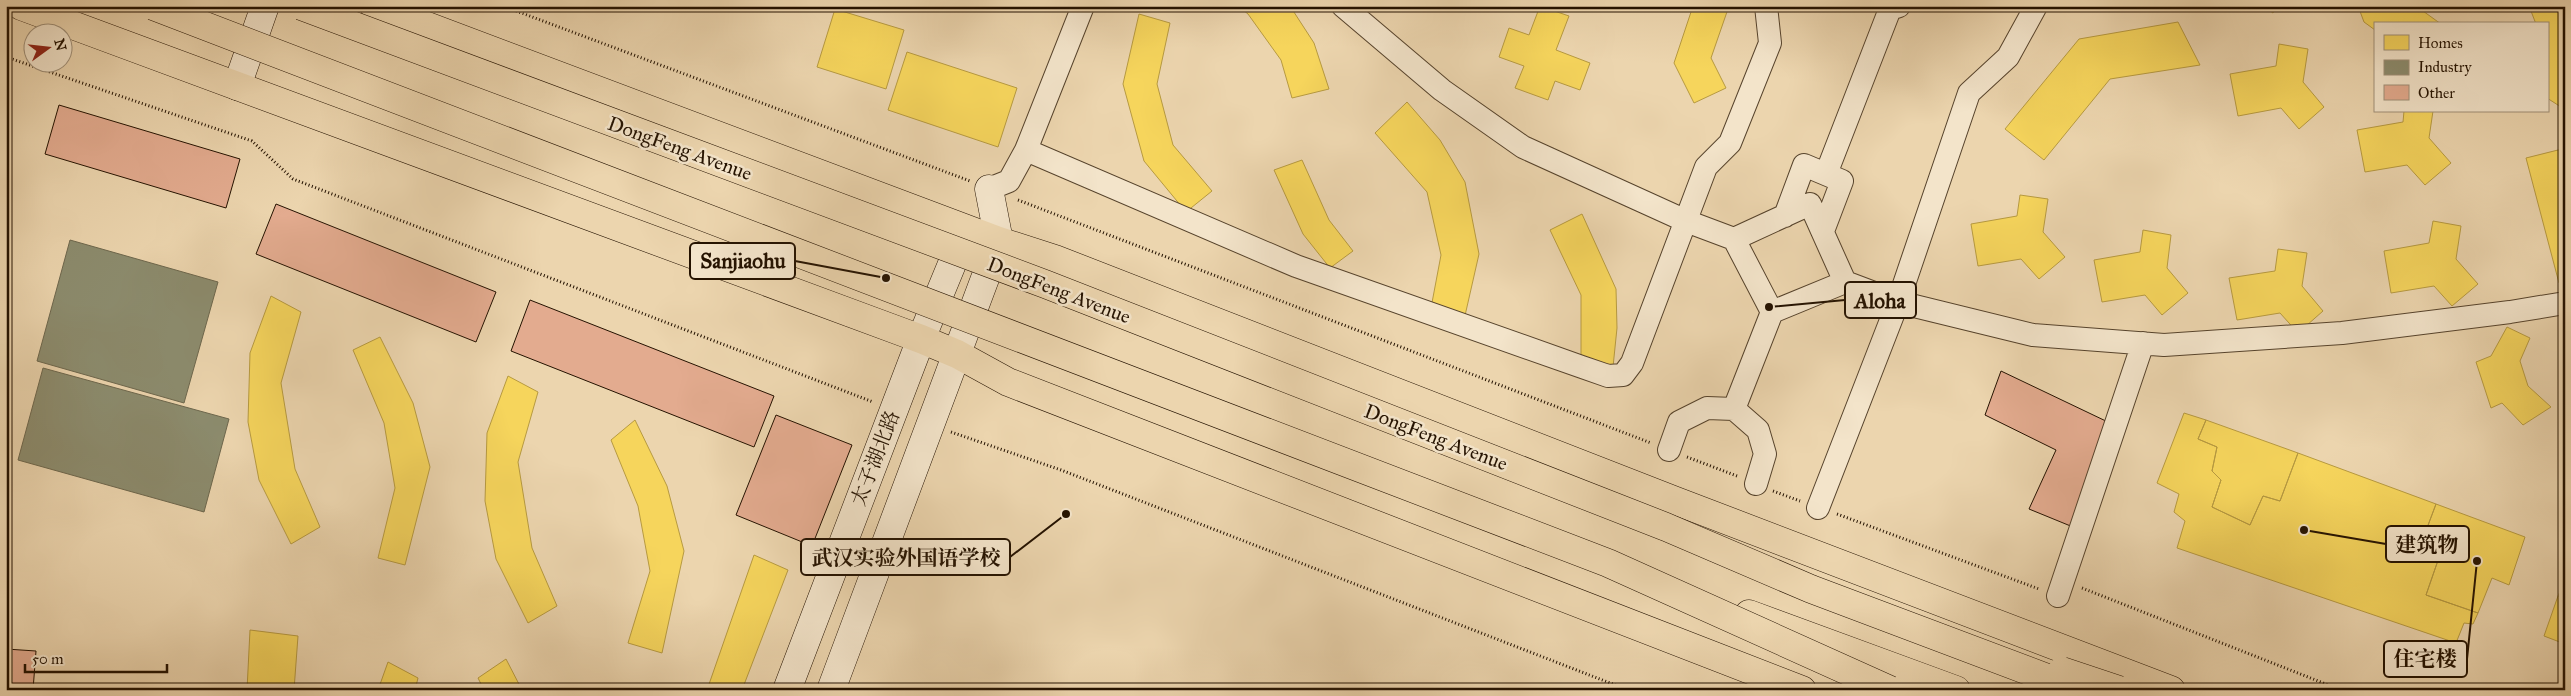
<svg xmlns="http://www.w3.org/2000/svg" width="2571" height="696" viewBox="0 0 2571 696" font-family="'IM FELL Great Primer','Noto Serif SC',serif">
<rect width="100%" height="100%" fill="#ecd5ae"/>
<filter id="stains"><feTurbulence type="fractalNoise" baseFrequency=".004" numOctaves="4"/><feColorMatrix values="0 0 0 0 .2 0 0 0 0 .09 0 0 0 0 .02 0 0 0 .5 -.17"/></filter>
<radialGradient id="worn" r=".72"><stop offset=".6" stop-color="#630" stop-opacity="0"/><stop offset="1" stop-color="#630" stop-opacity=".3"/></radialGradient>
<!-- homes -->
<path fill="#f6d55c" stroke="#b79a40" d="M1238 6H1290L1314 43 1329 89 1292 98 1281 60 1248 14Z
M1540 6 1569 16 1556 50 1590 63 1580 90 1555 81 1548 100 1515 88 1524 66 1499 57 1509 28 1529 35Z
M1693 6H1729L1711 58 1726 88 1694 103 1674 63Z
M2263 6H2277L2273 13Z
M2358 6H2416L2441 24H2375V30L2364 22Z
M2529 6H2565V101L2561 107 2547 98V24H2536Z
M835 9 904 30 886 89 817 67Z
M1139 14 1170 23 1157 84 1173 145 1212 191 1186 212 1144 161 1123 84Z
M2178 22 2200 65 2110 79 2044 160 2005 129 2079 39Z
M2279 44 2308 49 2303 82 2324 107 2299 129 2281 108 2238 116 2230 74 2276 66Z
M907 52 1017 88 998 147 888 110Z
M1407 102 1440 140 1465 182 1479 254 1464 320 1431 308 1441 255 1427 192 1375 133Z
M2404 111H2433L2429 138 2451 163 2425 185 2407 165 2365 172 2357 130 2403 122Z
M2562 149 2565 160V281L2559 283 2526 158Z
M1302 160 1329 220 1353 251 1330 268 1303 234 1274 170Z
M2020 195 2048 199 2043 232 2065 257 2039 279 2021 259 1978 266 1971 224 2017 216Z
M1582 214 1616 289 1617 328 1613 367 1581 358V295L1550 230Z
M2433 221 2461 226 2456 259 2478 284 2452 306 2434 286 2391 293 2384 251 2429 243Z
M2143 230 2171 235 2167 268 2188 293 2162 315 2145 295 2102 302 2094 260 2140 252Z
M2278 249 2307 253 2302 286 2323 311 2298 333 2280 313 2237 320 2229 278 2275 271Z
M271 296 301 312 281 383 295 469 320 527 291 544 259 480 248 422 250 353Z
M2507 327 2530 338 2520 361 2528 386 2551 407 2523 425 2502 403 2491 408 2476 362 2491 356Z
M380 337 413 403 430 467 405 565 378 558 395 488 384 423 353 350Z
M508 376 538 392 518 462 532 548 557 606 528 623 496 559 485 501 487 433Z
M2184 413 2206 420 2198 439 2217 447 2212 471 2221 480 2212 507 2250 525 2263 496 2280 501 2298 453 2436 504 2424 536 2444 543 2426 595 2478 613 2473 624 2464 623 2456 643 2177 548 2185 521 2174 512 2179 494 2157 483Z
M635 420 667 486 684 551 662 653 628 643 650 571 638 506 611 440Z
M2206 420 2298 453 2280 501 2263 496 2250 525 2212 507 2221 480 2212 471 2217 447 2198 439Z
M2436 504 2525 537 2509 585 2492 578 2478 613 2426 595 2444 543 2424 536Z
M754 555 788 570 742 690H707Z
M2565 579V598L2558 596Z
M2558 596 2565 598V644L2544 636Z
M250 630 298 636 294 690H247Z
M506 659 522 690H484L478 678Z
M388 662 418 678 415 690H378Z"/>
<!-- industry -->
<path fill="#8c8c6e" stroke="#6d674d" d="M70 240 218 282 184 403 37 361Z
M43 368 229 419 204 512 18 460Z"/>
<!-- building -->
<path fill="#e3ab8f" stroke="#241200" d="M59 105 240 159 226 208 45 154Z
M276 204 496 292 476 342 256 254Z
M530 300 774 396 754 447 511 351Z
M2001 371 2110 423 2073 527 2029 509 2056 450 1985 415Z
M776 415 852 445 812 546 736 515Z
M6 649 36 651 33 690H6Z"/>
<g fill="none" stroke-linecap="round" stroke-linejoin="round">
<defs>
<path id="street" d="M1343 6 1442 90 1523 147 1686 221 1734 239
M1026 150 1296 266 1582 367 1608 376 1623 375 1632 363 1706 167 1730 143 1770 43 1766 6
M1826 174 1890 9 1899 6
M989 189 1009 181 1026 150 1083 6
M1785 216 1804 165 1842 181 1823 231
M1845 282 1898 302 2033 335 2164 345 2342 333 2510 312 2565 303
M1734 409 1772 312 1845 282 1810 204 1734 239 1772 312
M1669 450 1679 422 1707 408 1734 409 1758 430 1765 454 1756 484
M1818 508 1898 302 1969 93 2008 57 2036 6
M2058 596 2143 343"/>
<path id="secondary" d="M237 86 265 6
M787 690 921 339 966 230
M831 690 999 241 989 189"/>
<path id="primary" d="M21 6 921 339 957 354 1008 382 1802 690
M374 6 999 241 1055 259 1676 501 2171 690"/>
<path id="highway" d="M1749 614 1956 690"/>
</defs>
<!-- street casing -->
<use href="#street" stroke="#56432c" stroke-width="24"/>
<!-- secondary casing -->
<use href="#secondary" stroke="#241200" stroke-width="29"/>
<!-- primary casing -->
<use href="#primary" stroke="#241200" stroke-width="29"/>
<!-- highway casing -->
<use href="#highway" stroke="#241200" stroke-width="29"/>
<!-- path -->
<path stroke="#241200" stroke-width="3" stroke-dasharray="1 2.5" stroke-linecap="butt" d="M503 6 970 181
M6 57 252 141 293 179 873 402
M1018 200 1651 443
M951 432 1061 470 1628 690
M1687 457 1737 476
M1773 491 1800 501
M1837 514 2039 589
M2082 588 2341 690"/>
<!-- street -->
<use href="#street" stroke="#f3e4ca" stroke-width="22"/>
<!-- secondary -->
<use href="#secondary" stroke="#f3e4ca" stroke-width="28"/>
<!-- primary -->
<use href="#primary" stroke="#ecd5ae" stroke-width="28"/>
<!-- highway -->
<use href="#highway" stroke="#ecd5ae" stroke-width="28"/>
<defs>
<path id="highway-bridge" d="M153 6 1608 563 1890 690
M301 6 1045 284 1666 527 1811 589 2079 690
M2062 671 2119 690"/>
</defs>
<!-- highway-bridge casing -->
<use href="#highway-bridge" stroke="#241200" stroke-width="29" stroke-linecap="butt"/>
<!-- highway-bridge -->
<use href="#highway-bridge" stroke="#ecd5ae" stroke-width="28"/>
</g>
<g text-anchor="middle" stroke-width="5" stroke-linejoin="round" paint-order="stroke">
<!-- street labels -->
<g font-size="20" fill="#241200" stroke="#f3e4ca">
<text transform="translate(680 148) rotate(20)" y="7">DongFeng Avenue</text>
<text transform="translate(1059 290) rotate(21)" y="7">DongFeng Avenue</text>
<text transform="translate(1436 437) rotate(21)" y="7">DongFeng Avenue</text>
<text transform="translate(875 458) rotate(-69)" y="7">太子湖北路</text>
</g>
</g>
<!-- callouts -->
<path fill="none" stroke="#241200" stroke-width="2" d="M886 278L795 261M1769 307L1845 300M2304 530L2386 544M1066 514L1010 557M2477 561L2467 659"/>
<g fill="#241200" stroke="#f3e4ca" stroke-width="2">
<circle cx="886" cy="278" r="5"/>
<circle cx="1769" cy="307" r="5"/>
<circle cx="2304" cy="530" r="5"/>
<circle cx="1066" cy="514" r="5"/>
<circle cx="2477" cy="561" r="5"/>
</g>
<g fill="#f3e4ca" stroke="#241200" stroke-width="2">
<rect x="690" y="243" width="105" height="36" rx="5"/>
<rect x="1845" y="282" width="71" height="36" rx="5"/>
<rect x="2386" y="526" width="83" height="36" rx="5"/>
<rect x="801" y="539" width="209" height="36" rx="5"/>
<rect x="2384" y="641" width="83" height="36" rx="5"/>
</g>
<g font-size="21" text-anchor="middle" font-weight="bold" fill="#241200">
<text x="743" y="268">Sanjiaohu</text>
<text x="1880" y="308">Aloha</text>
<text x="2427" y="552">建筑物</text>
<text x="906" y="565">武汉实验外国语学校</text>
<text x="2425" y="666">住宅楼</text>
</g>
<!-- margin -->
<rect width="2571" height="696" fill="none" stroke="#ecd5ae" stroke-width="25"/>
<rect x="8" y="8" width="2556" height="681" fill="none" stroke="#241200" stroke-width="2.5"/>
<rect x="12" y="12" width="2546" height="671" fill="none" stroke="#241200"/>
<!-- legend -->
<rect x="2374" y="22" width="175" height="90" fill="#f3e4ca" stroke="#a09079"/>
<rect x="2384" y="35" width="25" height="15" fill="#f6d55c" stroke="#a09079"/>
<text x="2418" y="48" font-size="15" fill="#241200">Homes</text>
<rect x="2384" y="60" width="25" height="15" fill="#8c8c6e" stroke="#a09079"/>
<text x="2418" y="72" font-size="15" fill="#241200">Industry</text>
<rect x="2384" y="85" width="25" height="15" fill="#e3ab8f" stroke="#a09079"/>
<text x="2418" y="98" font-size="15" fill="#241200">Other</text>
<!-- north arrow -->
<g transform="translate(48 48) rotate(75)"><circle r="24" fill="#f3e4ca" stroke="#a09079"/>
<path d="M0-4L9 19L0 12L-9 19Z" fill="#8f2418"/>
<text y="-8" font-size="14" font-weight="bold" text-anchor="middle" fill="#241200">N</text>
</g>
<!-- scale -->
<path d="M25 664v8h142v-8" fill="none" stroke="#241200" stroke-width="2.5"/>
<text x="32" y="664" font-size="15" fill="#241200" stroke="#f3e4ca" stroke-width="4" paint-order="stroke">50 m</text>
<rect width="100%" height="100%" filter="url(#stains)"/>
<rect width="100%" height="100%" fill="url(#worn)"/>
</svg>
